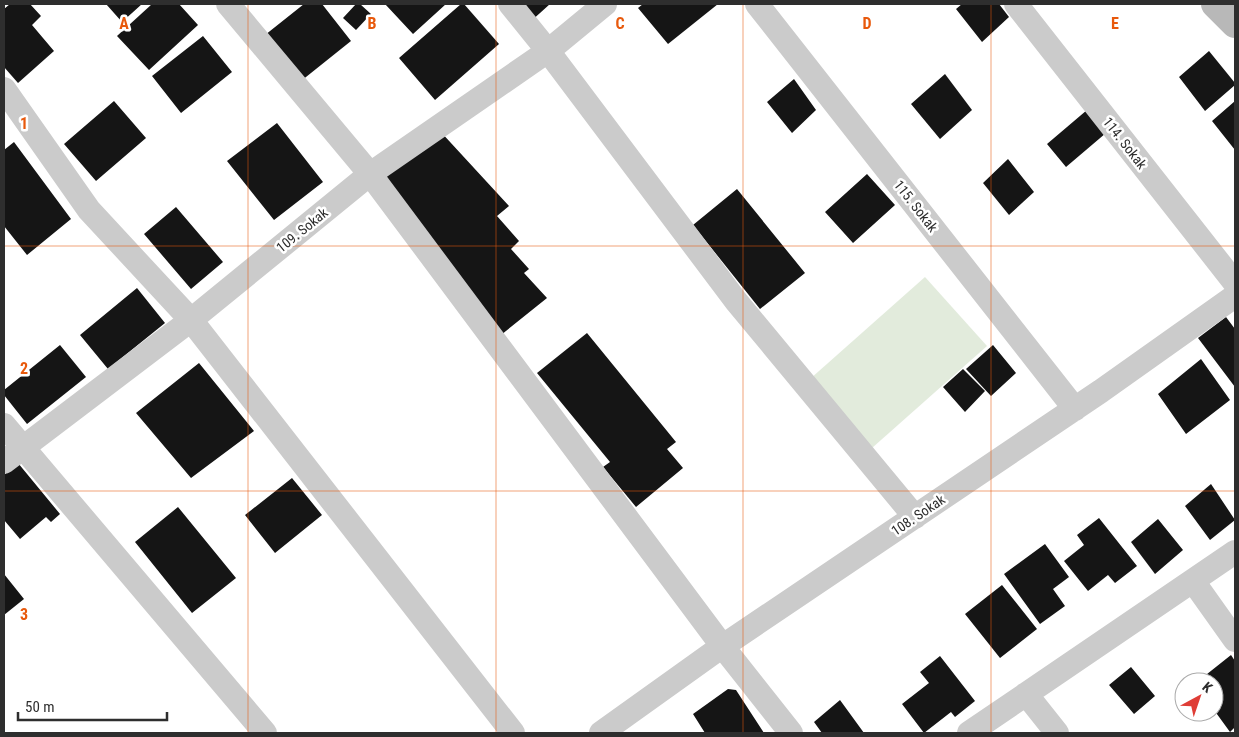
<svg xmlns="http://www.w3.org/2000/svg" width="1239" height="737" viewBox="0 0 1239 737" font-family="'Roboto Condensed',sans-serif">
<rect width="100%" height="100%" fill="#fff"/>
<!-- green -->
<path fill="#e2ebdc" d="M925 277 987 346 872 448 810 379Z"/>
<!-- building -->
<path fill="#151515" d="M10 4H30L41 16 32 25 54 51 18 83 4 67V9Z
M106 4H142L122 22Z
M152 4H179L198 25 149 70 117 36Z
M304 4H322L351 41 301 81 265 35Z
M356 4H360L371 14 356 30 343 18Z
M385 4H446L413 34Z
M461 4H464L499 44 435 100 399 58Z
M514 4H550L530 22Z
M643 4H718L668 44 638 8Z
M962 4H999L1009 17 982 42 956 9Z
M203 36 232 72 181 113 152 76Z
M1209 51 1235 83V85L1205 111 1179 77Z
M945 74 972 110 940 139 911 104Z
M794 79 816 110 792 133 767 102Z
M114 101 146 138 96 181 64 144Z
M1235 101V150L1212 121Z
M1087 110 1106 133 1066 167 1047 144Z
M277 123 323 182 274 220 227 161Z
M439 130 509 206 497 216 519 241 511 249 529 269 524 273 547 298 501 335 381 177Z
M14 142 71 219 27 255 4 226V150Z
M1008 159 1034 192 1009 215 983 183Z
M867 174 895 205 853 243 825 212Z
M737 189 805 273 760 309 693 225Z
M176 207 223 262 191 289 144 234Z
M137 288 165 323 108 369 80 335Z
M1226 317 1235 329V387L1198 338Z
M587 333 676 442 667 449 683 468 636 507 603 467 610 462 537 373Z
M60 345 86 377 27 424 4 395V390Z
M993 345 1016 373 991 396 966 369Z
M1201 359 1230 400 1186 434 1158 394Z
M199 363 254 431 191 478 136 413Z
M963 369 985 391 965 412 943 387Z
M18 463 60 514 51 522 46 517 20 539 4 520V475Z
M292 478 322 515 275 553 245 515Z
M1211 484 1235 520 1210 540 1185 506Z
M178 507 236 578 192 613 135 542Z
M1099 518 1137 566 1115 583 1108 575 1088 591 1064 561 1084 545 1077 535Z
M1158 519 1183 550 1155 574 1131 542Z
M1045 544 1069 577 1053 589 1065 606 1040 624 1004 574Z
M4 574 24 599 4 615Z
M1002 585 1037 629 1000 658 965 614Z
M1231 655 1235 661V727L1230 732 1214 710V682H1197Z
M940 656 975 701 955 717 951 712 924 733 902 704 929 683 920 672Z
M1131 667 1155 696 1134 714 1109 685Z
M728 689 736 690 764 733H705L693 714Z
M840 700 864 733H822L814 722Z"/>
<g fill="none" stroke-linecap="round" stroke-linejoin="round">
<!-- street -->
<path stroke="#cbcbcb" stroke-width="24" d="M228 4 370 174 723 647 791 733
M510 4 548 51 736 301 915 517
M757 4 1075 409
M1016 4 1235 283
M4 89 89 210 191 320 513 733
M4 425 265 733
M4 462 191 320 370 174 548 51 605 4
M1193 581 1235 640
M1026 694 1057 733
M601 733 717 650 1101 391 1235 296
M969 733 1235 552"/>
<!-- secondary -->
<path stroke="#b8b8b8" stroke-width="28" d="M1215 4 1235 24"/>
</g>
<!-- grid -->
<path fill="none" stroke="#e8590c" stroke-width="1" stroke-opacity="0.55" d="M248 4V733M496 4V733M743 4V733M991 4V733M4 246H1235M4 491H1235"/>
<g text-anchor="middle" stroke-width="5" stroke-linejoin="round" paint-order="stroke">
<!-- street labels -->
<g font-size="14" fill="#2e2e2e" stroke="#fff">
<text transform="translate(1125 143) rotate(52)" y="5">114. Sokak</text>
<text transform="translate(916 206) rotate(52)" y="5">115. Sokak</text>
<text transform="translate(302 230) rotate(-39)" y="5">109. Sokak</text>
<text transform="translate(918 515) rotate(-34)" y="5">108. Sokak</text>
</g>
</g>
<g font-size="16" text-anchor="middle" font-weight="bold" fill="#e8590c" stroke="#fff" stroke-width="5" stroke-linejoin="round" paint-order="stroke">
<text x="124" y="29">A</text>
<text x="372" y="29">B</text>
<text x="620" y="29">C</text>
<text x="867" y="29">D</text>
<text x="1115" y="29">E</text>
<text x="24" y="129">1</text>
<text x="24" y="374">2</text>
<text x="24" y="620">3</text>
</g>
<!-- border -->
<rect width="1239" height="737" fill="none" stroke="#2e2e2e" stroke-width="10"/>
<!-- north arrow -->
<g transform="translate(1199 697) rotate(40)"><circle r="24" fill="#ffffff" stroke="#ababab"/>
<path d="M0-4L9 19L0 12L-9 19Z" fill="#df3d36"/>
<text y="-8" font-size="14" font-weight="bold" text-anchor="middle" fill="#2e2e2e">K</text>
</g>
<!-- scale -->
<path d="M18 712v8h149v-8" fill="none" stroke="#2e2e2e" stroke-width="2.5"/>
<text x="25" y="712" font-size="15" fill="#2e2e2e" stroke="#ffffff" stroke-width="4" paint-order="stroke">50 m</text>
</svg>
